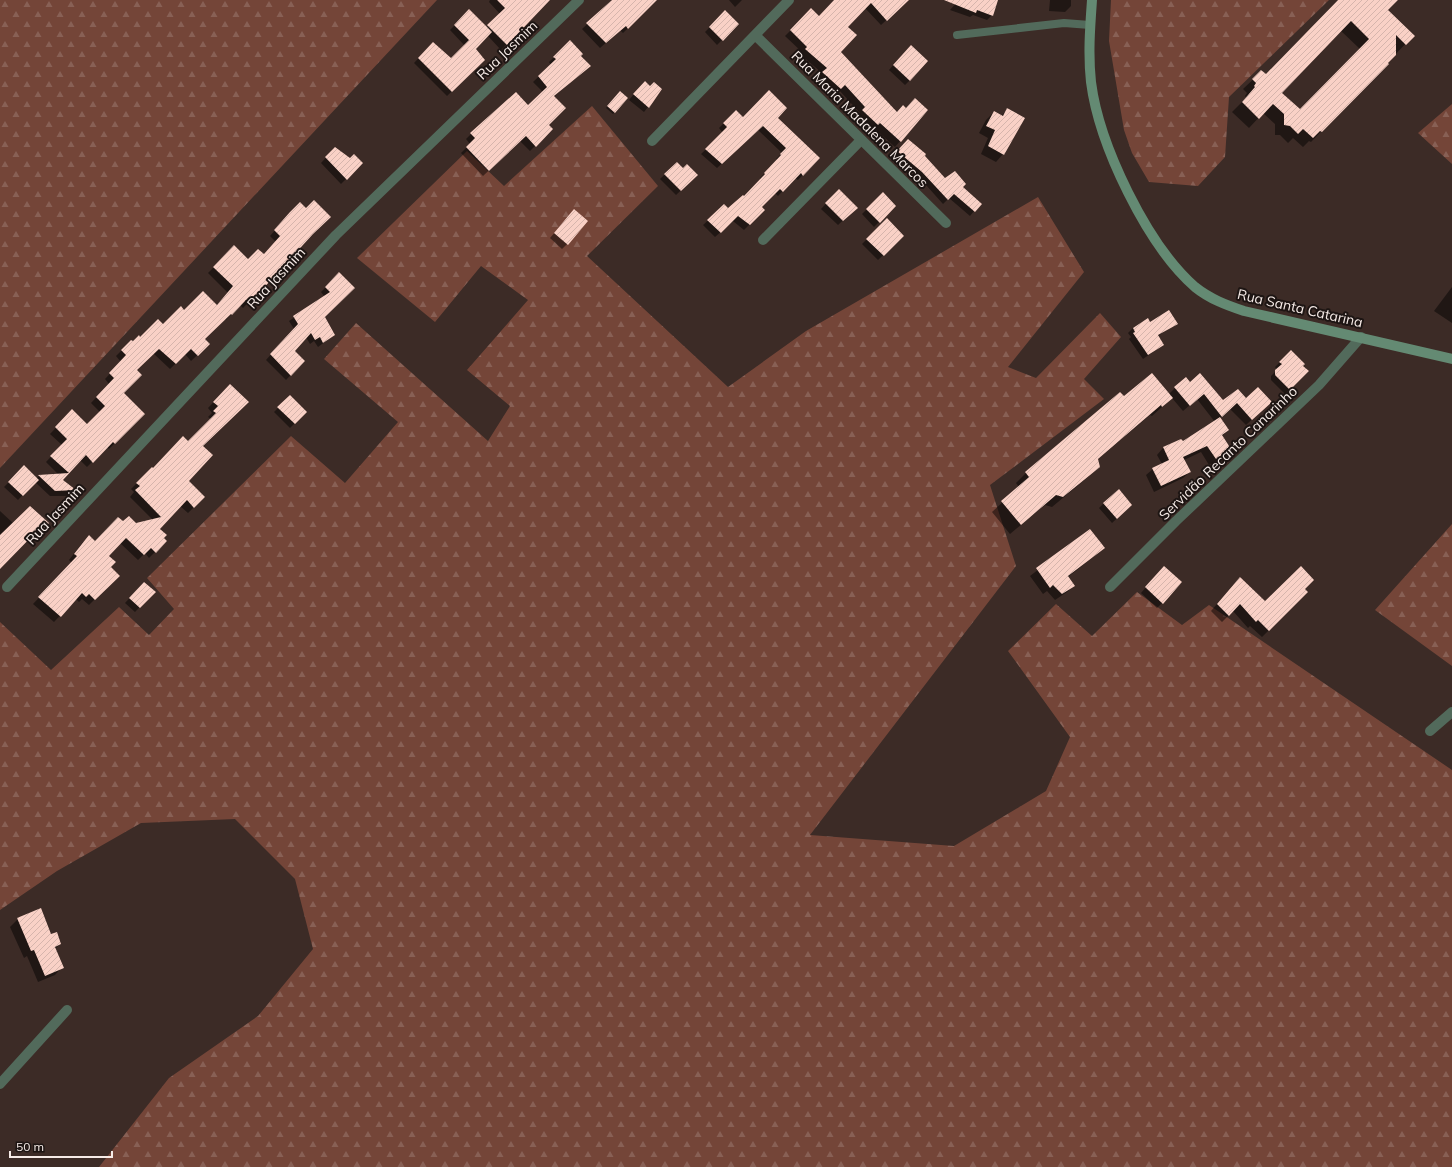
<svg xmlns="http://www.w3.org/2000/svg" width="1452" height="1167" viewBox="0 0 1452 1167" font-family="Mulish,sans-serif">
<defs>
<pattern id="forest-firs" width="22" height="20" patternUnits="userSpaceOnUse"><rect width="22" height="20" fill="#744538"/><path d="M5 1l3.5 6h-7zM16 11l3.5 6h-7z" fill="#886055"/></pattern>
<pattern id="building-hatch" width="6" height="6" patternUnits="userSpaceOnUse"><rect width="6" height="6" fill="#f9d1c6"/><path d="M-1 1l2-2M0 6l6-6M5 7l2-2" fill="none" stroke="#d6b5ac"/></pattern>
</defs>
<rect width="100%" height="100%" fill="#3c2b26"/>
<!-- forest -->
<path fill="url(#forest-firs)" d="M0 0H437L0 468Z
M1111 0H1329L1229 97 1225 157 1198 186 1149 182 1132 153 1124 130 1109 41Z
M1452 104V164L1418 133Z
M592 106 658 186 587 256 728 387 806 331 1038 197 1084 272 1008 367 1036 378 1100 313 1121 337 1084 379 1104 399 990 485 1016 566 810 835 954 846 1046 791 1070 737 1008 651 1056 604 1092 636 1137 592 1182 625 1209 605 1452 770V1167H99L169 1078 258 1016 313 949 295 879 235 819 141 823 57 871 0 910V622L51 670 119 607 149 635 174 609 147 578 291 436 345 483 398 422 324 359 356 323 488 441 510 406 467 370 528 300 481 266 435 322 357 258 467 151 504 186Z
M1452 524V666L1375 610Z"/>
<!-- shadow -->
<path fill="#0007" fill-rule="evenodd" d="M490 0H550L501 50 488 36 475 49 484 60 447 96 414 63 428 48 451 60 465 46 450 30 469 11 486 28 500 14 489 2Z
M613 0H657L623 33 620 30 600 48 582 29Z
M729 0H742L735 7Z
M836 0H908L881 25 865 8 846 27 839 52 900 141 895 147 874 128 872 130 857 116 860 113 839 90 835 94 818 78 822 73 801 55 803 53 785 36 811 10 819 18Z
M959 0H995L992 15 987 20 973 15 970 17 950 10Z
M1050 0H1071V6L1065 12 1049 11Z
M1339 0H1397L1387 10 1413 36 1311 142 1309 141 1303 147 1293 138 1288 143 1280 135H1275V124L1263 113 1249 128 1232 112 1246 98 1245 96 1247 93 1243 89 1261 72 1265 76ZM1340 30 1360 49 1300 110 1281 93Z
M725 12 738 24 717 45 705 32Z
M570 42 590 66 553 97 547 125 552 129 530 151 520 141 483 176 461 153 470 144 466 139 471 134 528 106 543 92 533 82 551 65 549 62Z
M906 51 910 80 905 85 889 70Z
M640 87 648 107 644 112 629 100Z
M620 92 626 98 613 114 606 108Z
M1007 110 1003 154 996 162 981 154 988 138 979 133 986 120 994 112 1001 116Z
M736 111 743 118H776L819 158 798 180 795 178 778 196 775 193 761 206 764 210 744 230 733 221 715 237 703 225 724 206 728 209 744 197 761 180 760 178 778 160 776 159 782 153 758 130 717 168 701 154 723 133 719 128Z
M903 145 923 156 945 180 962 188 974 211 970 216 949 198 943 204 918 176 894 156Z
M335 148 350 160 362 163 341 184 321 163Z
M677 163 683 169 697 175 676 195 660 179Z
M839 190 856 208 838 225 821 209Z
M883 193 895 206 874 227 862 214Z
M570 215 567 244 562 249 550 238Z
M285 219 310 236 243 308 240 305 226 320 225 319 204 339 209 344 191 361 185 354 170 369 153 353 136 370 122 393 144 414 109 449 107 447 87 467 80 460 62 480 74 490 69 496H50L35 482 18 500 4 487 24 467 36 479 39 476 59 475 46 462 62 445 50 434 72 411 87 425 100 412 91 403 109 384 105 379 121 362 116 356 131 341 133 343 184 311 217 306 228 293 208 273 234 247 248 260 264 255 276 242 270 236Z
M887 219 903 236 878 260 862 244Z
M339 274 323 317 334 335 318 347 314 341 310 344 306 337 294 351 304 361 286 380 266 360 294 329 289 321 325 297 321 292Z
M1452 287V323L1434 311Z
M1150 323H1176L1158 336 1163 345 1143 359 1129 339 1131 337 1128 333 1133 328Z
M1291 351 1307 371 1285 394 1271 380V376L1277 370 1275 367Z
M1190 383 1223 401 1246 399 1264 408 1246 425 1230 409 1220 418 1228 430 1222 436 1230 449 1224 456 1209 465 1201 452 1184 460 1190 472 1183 478 1154 492 1146 475 1153 469 1162 464 1157 455 1163 448 1181 440 1182 442 1215 422 1197 399 1183 411 1172 398 1152 416 1150 415 1097 460 1099 467 1088 477 1052 507 1045 505 1010 534 992 512 1019 487 1016 483 1026 473 1124 398 1169 394 1175 388Z
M230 385 188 481 204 497 188 513 180 506 159 529 166 541 149 558 145 553 138 560 120 543 108 556 110 567 118 576 89 605 82 599 79 602 76 599 54 622 33 604 72 563 69 560 83 542 95 543 123 523 136 524 153 520 130 497 134 492 131 489 152 468 153 469 188 442 211 419 208 417 212 413 208 408Z
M290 396 306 412 290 428 274 412Z
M1104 503 1126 510 1112 523 1099 508Z
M0 511 14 524 47 523 35 536 32 534 0 567Z
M1090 530 1097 554 1068 577 1074 586 1067 592 1055 600 1047 591 1043 594 1030 576Z
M1159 572 1162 603 1157 608 1141 593Z
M144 583 154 592 135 612 125 603Z
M1233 585 1265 602 1304 589 1307 592 1262 637 1250 626 1248 628 1233 611 1222 622 1211 611Z
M18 919 51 935 60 944 55 949 62 967 55 975 38 982 27 956 24 958 10 927Z"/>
<!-- building -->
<path fill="url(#building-hatch)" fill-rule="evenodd" d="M497 0H550L507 45 487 25 505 8Z
M612 0H657L628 29 626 26 606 43 586 23Z
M834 0H909L887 21 871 3 848 27 857 35 841 52 897 112 903 105 906 108 915 98 928 110 901 142 880 123 878 125 862 110 865 107 845 85 841 89 822 72 827 68 805 49 807 47 790 30 811 8 819 16Z
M944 0H998L993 16 977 10 976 13Z
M1338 0H1398L1388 10 1415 36 1406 45 1396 35V55L1388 63 1389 64 1322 132 1320 131 1313 138 1303 129 1298 134 1290 126 1284 125V114L1273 104 1259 119 1242 102 1255 87 1254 86 1256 83 1252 79 1261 70 1266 74ZM1351 21 1369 39 1300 109 1282 93Z
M469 9 492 32 476 49 485 60 452 92 418 58 433 42 451 58 469 40 454 25Z
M725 10 739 24 723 41 709 27Z
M570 40 583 54 581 56 591 66 554 96 566 108 549 125 553 129 536 147 526 136 489 171 466 147 475 138 470 133 516 92 528 105 547 87 538 76 556 59 553 57Z
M911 45 928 61 910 81 893 65Z
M645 81 650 86 654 82 662 89 649 108 633 94Z
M769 90 787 108 778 118 820 158 803 176 801 173 783 192 780 189 762 207 765 210 750 225 738 216 721 233 707 220 724 204 728 208 743 195 744 196 765 174 764 173 781 155 780 154 786 148 763 126 722 164 705 149 727 127 723 123 736 110 743 117Z
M620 91 628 98 615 113 607 106Z
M1007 108 1025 118 1004 155 988 146 995 130 986 126 994 111 1003 116Z
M908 139 926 154 925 156 945 178 955 171 966 184 963 187 982 204 975 212 954 194 948 200 922 172 897 151Z
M335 147 350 158 354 154 363 163 347 180 325 157Z
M677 162 683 168 687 164 698 175 681 191 664 174Z
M839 189 858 208 843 221 825 203Z
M883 192 896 206 880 223 866 209Z
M314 200 331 217 313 234 250 303 246 300 232 315 231 314 205 339 210 344 198 356 191 349 176 364 159 349 137 370 142 375 124 393 145 414 115 444 113 442 93 463 86 455 63 480 76 490 55 491 38 475 69 473 50 456 67 439 55 427 72 409 87 424 105 406 96 397 114 378 109 373 126 355 121 350 131 340 133 341 139 335 140 337 158 319 163 324 181 306 184 310 203 291 217 305 233 286 213 267 234 245 248 259 258 249 264 254 280 236 274 230 290 212 300 202 306 208Z
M574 209 588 221 568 245 554 233Z
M887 218 904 236 884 256 866 239Z
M339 272 355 288 325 317 335 335 323 343 320 337 315 340 311 333 295 351 305 361 291 376 270 354 298 324 293 316 330 292 325 287Z
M1169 310 1178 324 1158 335 1164 345 1148 355 1133 333 1135 332 1133 328 1148 318 1150 322Z
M1291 350 1305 364 1303 366 1309 371 1290 390 1275 375V370L1282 364 1279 362Z
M1152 373 1173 398 1162 407 1161 405 1098 459 1100 467 1063 497 1056 495 1021 525 1001 501 1029 477 1025 472 1120 392 1124 396Z
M1200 373 1223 400 1238 389 1246 398 1258 387 1272 402 1252 420 1237 403 1222 417 1204 394 1190 406 1174 387 1186 377 1190 382Z
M230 384 249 402 203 446 213 455 189 481 205 497 194 508 187 500 160 529 167 535 164 538 167 541 156 553 151 548 144 555 126 538 109 556 116 562 111 567 120 576 95 600 89 594 86 597 82 593 61 617 38 597 77 556 74 554 89 535 95 541 118 517 123 521 129 516 136 523 161 517 135 490 140 486 136 483 152 467 153 468 183 436 188 441 216 413 213 411 218 406 213 402Z
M290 395 307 412 295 424 277 407Z
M1220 417 1229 430 1222 435 1231 449 1216 459 1207 446 1183 457 1191 472 1161 486 1152 468 1169 460 1163 447 1181 439 1183 441Z
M24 465 39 480 23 496 8 482Z
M1119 489 1132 505 1117 519 1103 503Z
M30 506 49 523 40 532 38 530 0 569V535Z
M1090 529 1105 548 1068 576 1075 586 1062 594 1053 585 1050 588 1036 568Z
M1164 566 1182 582 1163 604 1145 587Z
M1301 566 1314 580 1305 589 1308 592 1269 631 1258 620 1256 622 1240 604 1229 616 1217 604 1240 577 1265 601Z
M144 582 156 592 140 608 129 598Z
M41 908 51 934 57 932 61 944 55 947 64 968 45 976 34 950 31 951 17 918Z"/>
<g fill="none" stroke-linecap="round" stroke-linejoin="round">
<!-- lane -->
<path stroke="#526a5b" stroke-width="8" d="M957 35 1064 23 1090 25"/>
<!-- street -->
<path stroke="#526a5b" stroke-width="10" d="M755 35 946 223
M652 141 789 0
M763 240 861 140
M7 587 336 235 579 0
M1110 587 1176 521 1319 385 1361 337
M1430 731 1452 712
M0 1084 67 1010"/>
<!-- secondary -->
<path stroke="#648a73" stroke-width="10" d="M1092 0C1090 28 1088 54 1091 82 1099 145 1147 245 1195 287 1210 299 1226 305 1244 311L1452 359"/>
</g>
<g text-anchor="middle" stroke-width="4" stroke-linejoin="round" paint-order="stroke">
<!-- street labels -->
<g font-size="14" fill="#f6ebe7" stroke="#1d1513">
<text transform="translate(507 50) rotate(-44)" y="5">Rua Jasmim</text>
<text transform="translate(860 119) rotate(45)" y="5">Rua Maria Madalena Marcos</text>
<text transform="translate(276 278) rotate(-47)" y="5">Rua Jasmim</text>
<text transform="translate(1300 308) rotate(13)" y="5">Rua Santa Catarina</text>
<text transform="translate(1228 453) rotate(-44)" y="5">Servidão Recanto Canarinho</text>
<text transform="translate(55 514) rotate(-47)" y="5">Rua Jasmim</text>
</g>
</g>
<!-- scale -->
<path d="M10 1151v6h102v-6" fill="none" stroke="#f6ebe7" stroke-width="2"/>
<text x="16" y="1151" font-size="12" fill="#f6ebe7" stroke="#1d1513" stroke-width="3" paint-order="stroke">50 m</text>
</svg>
